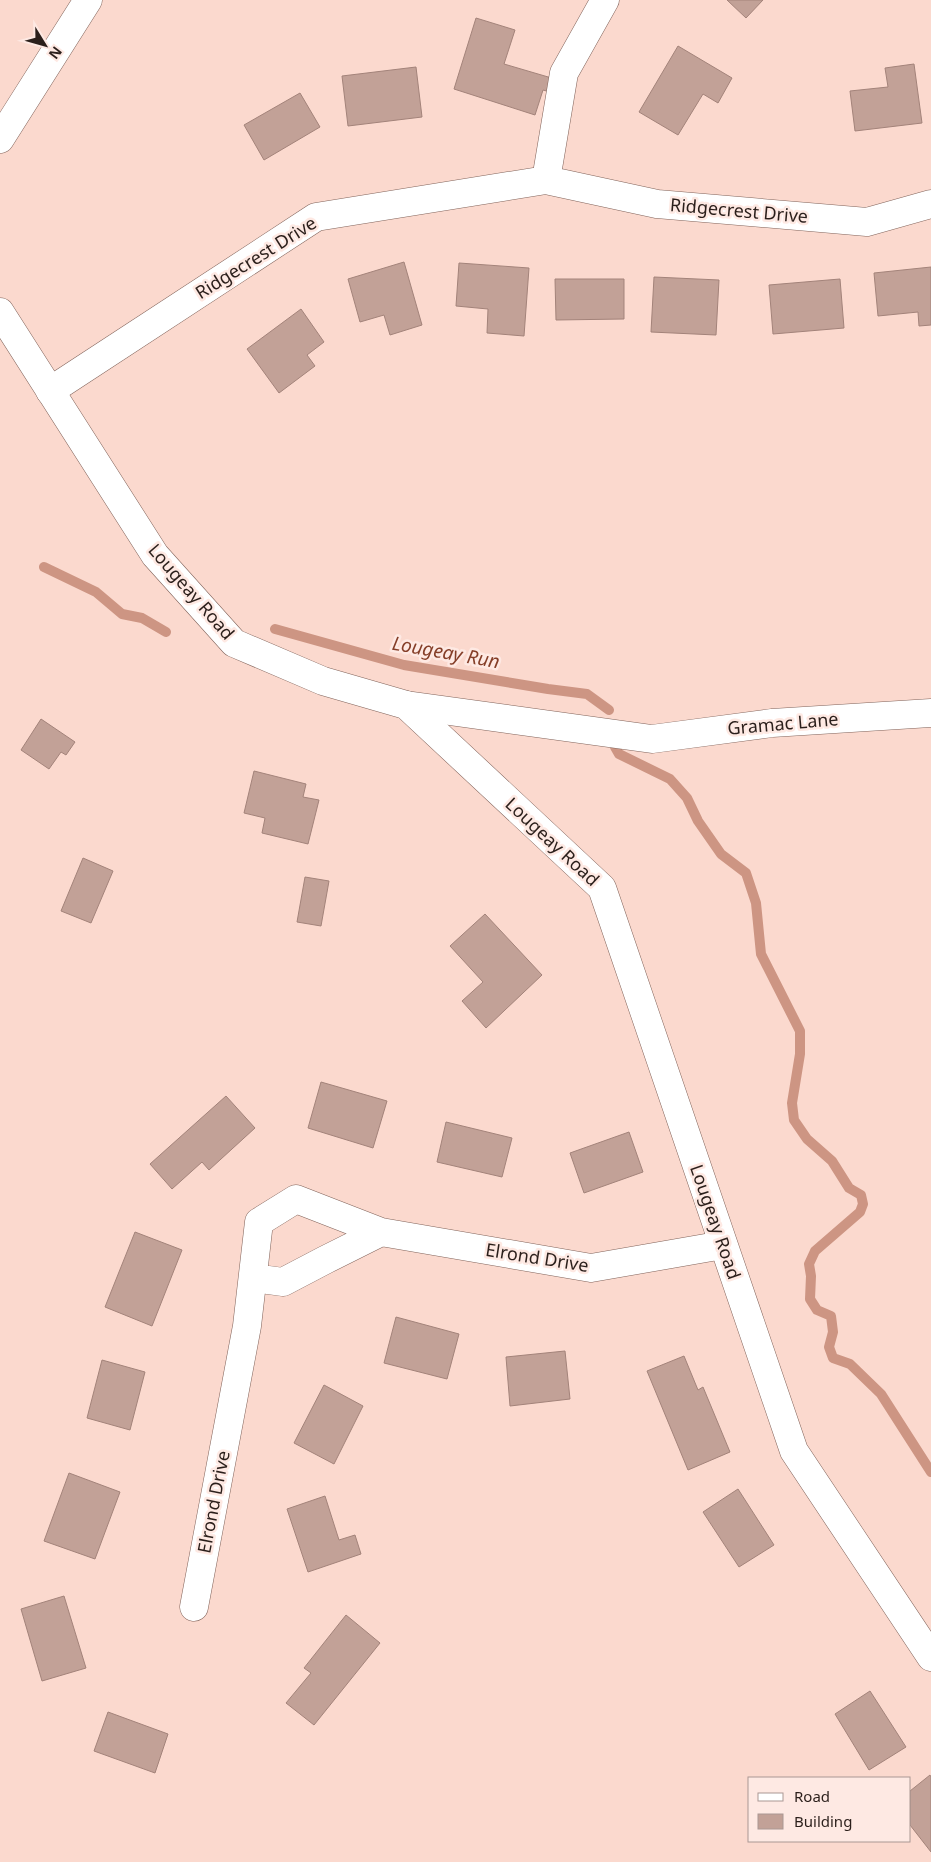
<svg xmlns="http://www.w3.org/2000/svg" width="931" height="1862" viewBox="0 0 931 1862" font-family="'Noto Sans',sans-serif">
<rect width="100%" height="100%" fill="#fbd9ce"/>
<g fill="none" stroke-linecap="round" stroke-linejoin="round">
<!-- stream -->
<path stroke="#cd9583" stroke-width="10" d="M44 567 96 592 122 614 142 618 166 632
M275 629 404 665 548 689 587 694 609 710
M615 747 619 754 670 779 687 798 698 821 721 854 746 873 756 903 761 954 800 1031V1054L792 1103 794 1120 807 1139 832 1161 849 1188 861 1195 863 1204 860 1212 815 1251 809 1264 811 1276 810 1299 817 1310 831 1316 833 1332 829 1347 833 1358 850 1364 881 1394 931 1472"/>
</g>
<!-- building -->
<path fill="#c2a197" stroke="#a3837a" d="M727 0H763L746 18Z
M476 18 515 30 504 64 555 79 550 92 543 90 535 115 454 89Z
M678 46 732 78 718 103 703 94 678 135 639 112Z
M914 64 922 123 855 131 850 91 888 87 885 68Z
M416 67 422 117 348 126 342 76Z
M300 93 320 127 264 160 244 125Z
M404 262 422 325 390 335 384 315 360 322 348 279Z
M459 263 529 268 524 336 487 333 488 309 456 306Z
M931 267V325L919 326 918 312 878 316 874 273Z
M654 277 719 280 716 335 651 332Z
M555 279H624V319L556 320Z
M840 279 844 328 773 334 769 285Z
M301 309 324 342 307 355 315 366 279 393 247 349Z
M41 719 75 742 66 755 61 752 49 769 21 750Z
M254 771 306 784 303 797 319 800 308 844 262 833 265 818 244 813Z
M83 858 113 871 91 923 61 911Z
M305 877 329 881 321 926 297 922Z
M485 914 542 975 486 1028 462 1001 483 982 450 946Z
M321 1082 387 1101 373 1148 308 1128Z
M226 1096 255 1128 209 1170 202 1162 172 1189 150 1164Z
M446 1122 512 1138 502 1177 437 1162Z
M629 1132 643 1172 584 1193 570 1153Z
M135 1232 182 1250 152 1326 105 1307Z
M396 1317 459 1334 447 1379 384 1363Z
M565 1351 570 1399 510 1406 506 1357Z
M684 1356 698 1390 703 1387 730 1452 688 1470 647 1371Z
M102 1360 145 1372 130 1430 87 1418Z
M324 1385 363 1406 334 1464 294 1443Z
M69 1473 120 1492 95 1559 44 1541Z
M738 1489 774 1545 739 1567 703 1512Z
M325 1496 339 1540 355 1535 361 1554 308 1572 287 1509Z
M64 1596 86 1668 42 1681 21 1609Z
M346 1615 380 1643 314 1725 286 1703 311 1673 304 1668Z
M870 1691 906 1747 869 1770 835 1714Z
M108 1712 168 1734 155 1773 94 1751Z
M930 1775 931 1777V1852L910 1825V1791Z"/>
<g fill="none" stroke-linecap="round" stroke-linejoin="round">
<defs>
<path id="street" d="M546 180 564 73 605 0
M50 391 316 217 546 180 657 204 867 222 931 204
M406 705 652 739 772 723 931 713
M253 1278 283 1282 325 1260 381 1232
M194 1607 247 1326 259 1222 296 1199 381 1232 591 1268 723 1245"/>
<path id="secondary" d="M0 312 155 555 234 643 323 681 406 705 602 888 794 1451 931 1657"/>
<path id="highway" d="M0 139 88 0"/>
</defs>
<!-- street casing -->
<use href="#street" stroke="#82645b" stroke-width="29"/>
<!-- secondary casing -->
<use href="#secondary" stroke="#82645b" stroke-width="29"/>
<!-- highway casing -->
<use href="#highway" stroke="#82645b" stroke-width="29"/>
<!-- street -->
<use href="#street" stroke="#fff" stroke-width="28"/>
<!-- secondary -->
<use href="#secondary" stroke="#fff" stroke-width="28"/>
<!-- highway -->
<use href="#highway" stroke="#fff" stroke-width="28"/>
</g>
<g text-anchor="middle" stroke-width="5" stroke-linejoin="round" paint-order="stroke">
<!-- street labels -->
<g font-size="18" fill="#2b1f1b" stroke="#fee9e3">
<text transform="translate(739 211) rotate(5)" y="6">Ridgecrest Drive</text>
<text transform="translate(256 258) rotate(-32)" y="6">Ridgecrest Drive</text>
<text transform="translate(191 592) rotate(49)" y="6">Lougeay Road</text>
<text transform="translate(783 724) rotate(-5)" y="6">Gramac Lane</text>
<text transform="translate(552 842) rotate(43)" y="6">Lougeay Road</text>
<text transform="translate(715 1222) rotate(71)" y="6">Lougeay Road</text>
<text transform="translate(537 1258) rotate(9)" y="6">Elrond Drive</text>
<text transform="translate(214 1502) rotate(-79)" y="6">Elrond Drive</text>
</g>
<!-- water labels -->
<g font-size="19" font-style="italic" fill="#853e28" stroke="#fee9e3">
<text transform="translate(446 652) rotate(10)" y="7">Lougeay Run</text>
</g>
</g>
<!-- legend -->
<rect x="748" y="1777" width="162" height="65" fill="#fee9e3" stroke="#aa9893"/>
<rect x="758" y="1793" width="25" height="8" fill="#ffffff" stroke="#aa9893"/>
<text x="794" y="1802" font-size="15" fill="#2b1f1b">Road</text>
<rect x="758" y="1814" width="25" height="15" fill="#c2a197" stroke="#aa9893"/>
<text x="794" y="1827" font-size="15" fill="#2b1f1b">Building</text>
<!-- north arrow -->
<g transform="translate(45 45) rotate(127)" stroke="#fee9e3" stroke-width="4" paint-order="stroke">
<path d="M0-4L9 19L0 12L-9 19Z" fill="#2b1f1b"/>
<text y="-8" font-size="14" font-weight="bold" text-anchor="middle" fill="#2b1f1b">N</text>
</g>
</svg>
